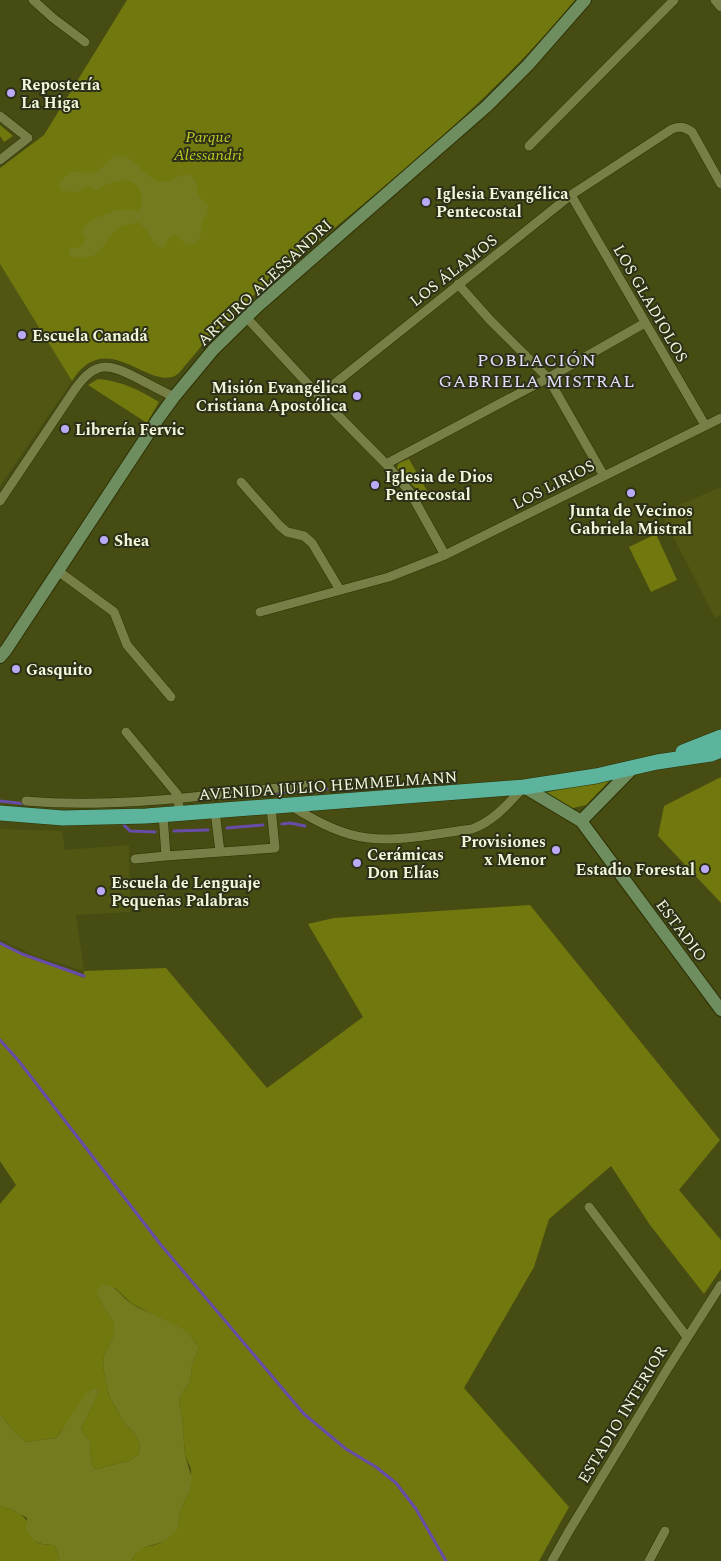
<svg xmlns="http://www.w3.org/2000/svg" width="721" height="1561" viewBox="0 0 721 1561" font-family="Spectral,serif">
<rect width="100%" height="100%" fill="#474c12"/>
<!-- built -->
<path fill="#515712" d="M0 264 72 381 0 486Z
M721 487V614L715 618 661 513Z
M0 829 62 831 65 850 129 845 130 912 76 915 84 971 33 955 0 939Z"/>
<!-- green -->
<path fill="#71790e" d="M127 0H575C476 120 352 210 236 311L205 342 178 374C150 394 107 325 72 381L0 264V168L44 135Z
M0 125 13 136 4 142 0 136Z
M98 379C121 381 140 390 159 402L147 423 88 385Z
M409 459 430 496 425 498 398 470 397 467 399 463Z
M656 534 677 580 651 592 629 547Z
M614 776 586 805 569 809 541 794Z
M721 777V903L658 836 664 806Z
M530 905 720 1140 679 1190 721 1240V1269L704 1294 650 1225 611 1166 549 1219 534 1267 464 1388 569 1507 539 1561H132C138 1543 149 1549 162 1542 168 1539 173 1533 178 1528L181 1509 190 1490 191 1469 185 1455 182 1416 179 1401 181 1395 190 1382 192 1366 199 1348 190 1335 177 1326 151 1314 131 1303 115 1288 97 1296 114 1323V1334L104 1356 103 1366 109 1396 125 1424 136 1435 140 1445 138 1455 128 1461 96 1469 92 1465 91 1459 90 1442 81 1429 98 1394 97 1389 55 1438 26 1442 10 1427 0 1414V1204L16 1185 0 1161V944L84 978V971L166 968 267 1088 363 1017 308 924 334 918Z
M0 1506C18 1511 25 1514 32 1531 33 1535 34 1539 37 1542 42 1546 50 1543 55 1546L60 1561H0Z"/>
<!-- forest -->
<path fill="#737b1e" d="M115 155C140 155 141 178 161 182 171 183 181 170 191 176 199 181 195 190 200 197 201 200 206 203 208 205L207 215 202 220C203 242 195 254 175 235L168 238 166 244 162 249C151 243 148 230 139 222 131 224 123 225 116 230 104 241 105 253 88 257 80 259 75 258 69 254V247L76 248 82 246 85 239 81 232 84 226 96 218 117 210H140C142 203 142 200 141 194 136 171 109 183 96 190L89 187 76 192 62 191 59 184C73 162 82 178 97 171 102 168 110 159 115 155Z
M104 1284C117 1286 121 1297 132 1304 149 1315 176 1321 190 1335 193 1339 196 1344 199 1348L192 1366 190 1382 181 1395 179 1401 182 1416 185 1455 192 1479 190 1490 181 1509 178 1529C173 1533 169 1539 162 1542 149 1547 137 1546 132 1561H60L55 1546C50 1544 47 1545 42 1544 34 1542 30 1534 26 1529L27 1518 13 1510 0 1506V1414L10 1427 26 1442 55 1438 59 1434 87 1393 92 1389H97L98 1394 81 1429 90 1442 91 1459 92 1465 96 1469 128 1461 138 1455 140 1445 136 1435 125 1424 109 1396 103 1366 104 1356 114 1334V1323L97 1296 99 1286Z"/>
<g fill="none" stroke-linecap="round" stroke-linejoin="round">
<!-- stream -->
<path stroke="#684ca8" stroke-width="3" d="M263 794 327 789
M0 801 26 804
M282 824 290 823 305 826
M124 825 130 831 155 832
M227 828 263 825
M174 831 208 830
M0 943 22 954 84 976
M0 1040 18 1060 161 1245 304 1414 346 1449 376 1467 396 1483 416 1509 446 1561"/>
<defs>
<path id="street" d="M33 0 53 18 85 42
M715 0 721 7
M0 116 28 138 0 160
M529 146 674 0
M571 195 705 425
M458 284 490 320 548 378 604 476
M246 317 319 396 386 464 410 492 445 555
M319 396 571 195 672 129C681 126 685 127 692 132L721 184
M386 464 548 378 645 323
M241 482 279 525 287 532 304 536 312 543 340 590
M0 501 75 389C96 360 108 363 139 379 150 385 162 391 174 397
M58 571 114 612 127 645 171 697
M260 612 389 577 445 555 721 418
M126 732 177 794 180 813
M26 801C120 809 215 794 309 785
M290 805C313 820 340 835 368 838 402 842 438 833 472 829 494 821 508 804 524 787
M215 811 220 852
M163 815 166 856 275 848 271 807
M135 859 166 856
M589 1207 687 1337
M552 1561 569 1531 668 1368 721 1285
M649 1561 665 1531"/>
<path id="secondary" d="M0 657 6 650 158 419 174 397 213 350 258 306 487 106 528 65 585 0
M524 787 581 821 721 1010
M581 821 634 767"/>
<path id="highway" d="M683 752 721 737
M0 813 63 818 146 816 524 787 596 776 657 762 711 754 721 750"/>
</defs>
<!-- street casing -->
<use href="#street" stroke="#2d3104" stroke-width="10"/>
<!-- secondary casing -->
<use href="#secondary" stroke="#2d3104" stroke-width="14"/>
<!-- highway casing -->
<use href="#highway" stroke="#2d3104" stroke-width="16"/>
<!-- street -->
<use href="#street" stroke="#777e46" stroke-width="9"/>
<!-- secondary -->
<use href="#secondary" stroke="#6f8e60" stroke-width="12"/>
<!-- highway -->
<use href="#highway" stroke="#5db49d" stroke-width="15"/>
</g>
<!-- markers -->
<g fill="#bcaaf6" stroke="#2d3018" stroke-width="2">
<circle cx="11" cy="93" r="5"/>
<circle cx="426" cy="202" r="5"/>
<circle cx="22" cy="335" r="5"/>
<circle cx="357" cy="396" r="5"/>
<circle cx="65" cy="429" r="5"/>
<circle cx="375" cy="485" r="5"/>
<circle cx="631" cy="493" r="5"/>
<circle cx="104" cy="540" r="5"/>
<circle cx="16" cy="669" r="5"/>
<circle cx="556" cy="850" r="5"/>
<circle cx="357" cy="863" r="5"/>
<circle cx="705" cy="869" r="5"/>
<circle cx="101" cy="891" r="5"/>
</g>
<g text-anchor="middle" stroke-width="4" stroke-linejoin="round" paint-order="stroke">
<!-- poi labels -->
<g font-size="16" font-weight="bold" fill="#f2f7d9" stroke="#2d3018" text-anchor="start">
<text x="21" y="90">Repostería<tspan x="21" dy="18">La Higa</tspan></text>
<text x="436" y="199">Iglesia Evangélica<tspan x="436" dy="18">Pentecostal</tspan></text>
<text x="32" y="341">Escuela Canadá</text>
<text x="347" y="393" text-anchor="end">Misión Evangélica<tspan x="347" dy="18">Cristiana Apostólica</tspan></text>
<text x="75" y="435">Librería Fervic</text>
<text x="385" y="482">Iglesia de Dios<tspan x="385" dy="18">Pentecostal</tspan></text>
<text x="631" y="516" text-anchor="middle">Junta de Vecinos<tspan x="631" dy="18">Gabriela Mistral</tspan></text>
<text x="114" y="546">Shea</text>
<text x="26" y="675">Gasquito</text>
<text x="546" y="847" text-anchor="end">Provisiones<tspan x="546" dy="18">x Menor</tspan></text>
<text x="367" y="860">Cerámicas<tspan x="367" dy="18">Don Elías</tspan></text>
<text x="695" y="875" text-anchor="end">Estadio Forestal</text>
<text x="111" y="888">Escuela de Lenguaje<tspan x="111" dy="18">Pequeñas Palabras</tspan></text>
</g>
<!-- park labels -->
<g font-size="16" font-style="italic" fill="#becb26" stroke="#2d3018">
<text x="208" y="142">Parque<tspan x="208" dy="18">Alessandri</tspan></text>
</g>
<!-- street labels -->
<g font-size="16" fill="#f2f7d9" stroke="#2d3018">
<text transform="translate(453 270) rotate(-38)" y="6">LOS ÁLAMOS</text>
<text transform="translate(264 282) rotate(-43)" y="6">ARTURO ALESSANDRI</text>
<text transform="translate(651 303) rotate(60)" y="6">LOS GLADIOLOS</text>
<text transform="translate(553 484) rotate(-27)" y="6">LOS LIRIOS</text>
<text transform="translate(328 785) rotate(-4)" y="6">AVENIDA JULIO HEMMELMANN</text>
<text transform="translate(682 930) rotate(53)" y="6">ESTADIO</text>
<text transform="translate(622 1414) rotate(-59)" y="6">ESTADIO INTERIOR</text>
</g>
<!-- neighbourhood labels -->
<g font-size="18" letter-spacing="1" fill="#e3ddfa" stroke="#2d3018">
<text x="537" y="366">POBLACIÓN<tspan x="537" dy="21">GABRIELA MISTRAL</tspan></text>
</g>
</g>
</svg>
